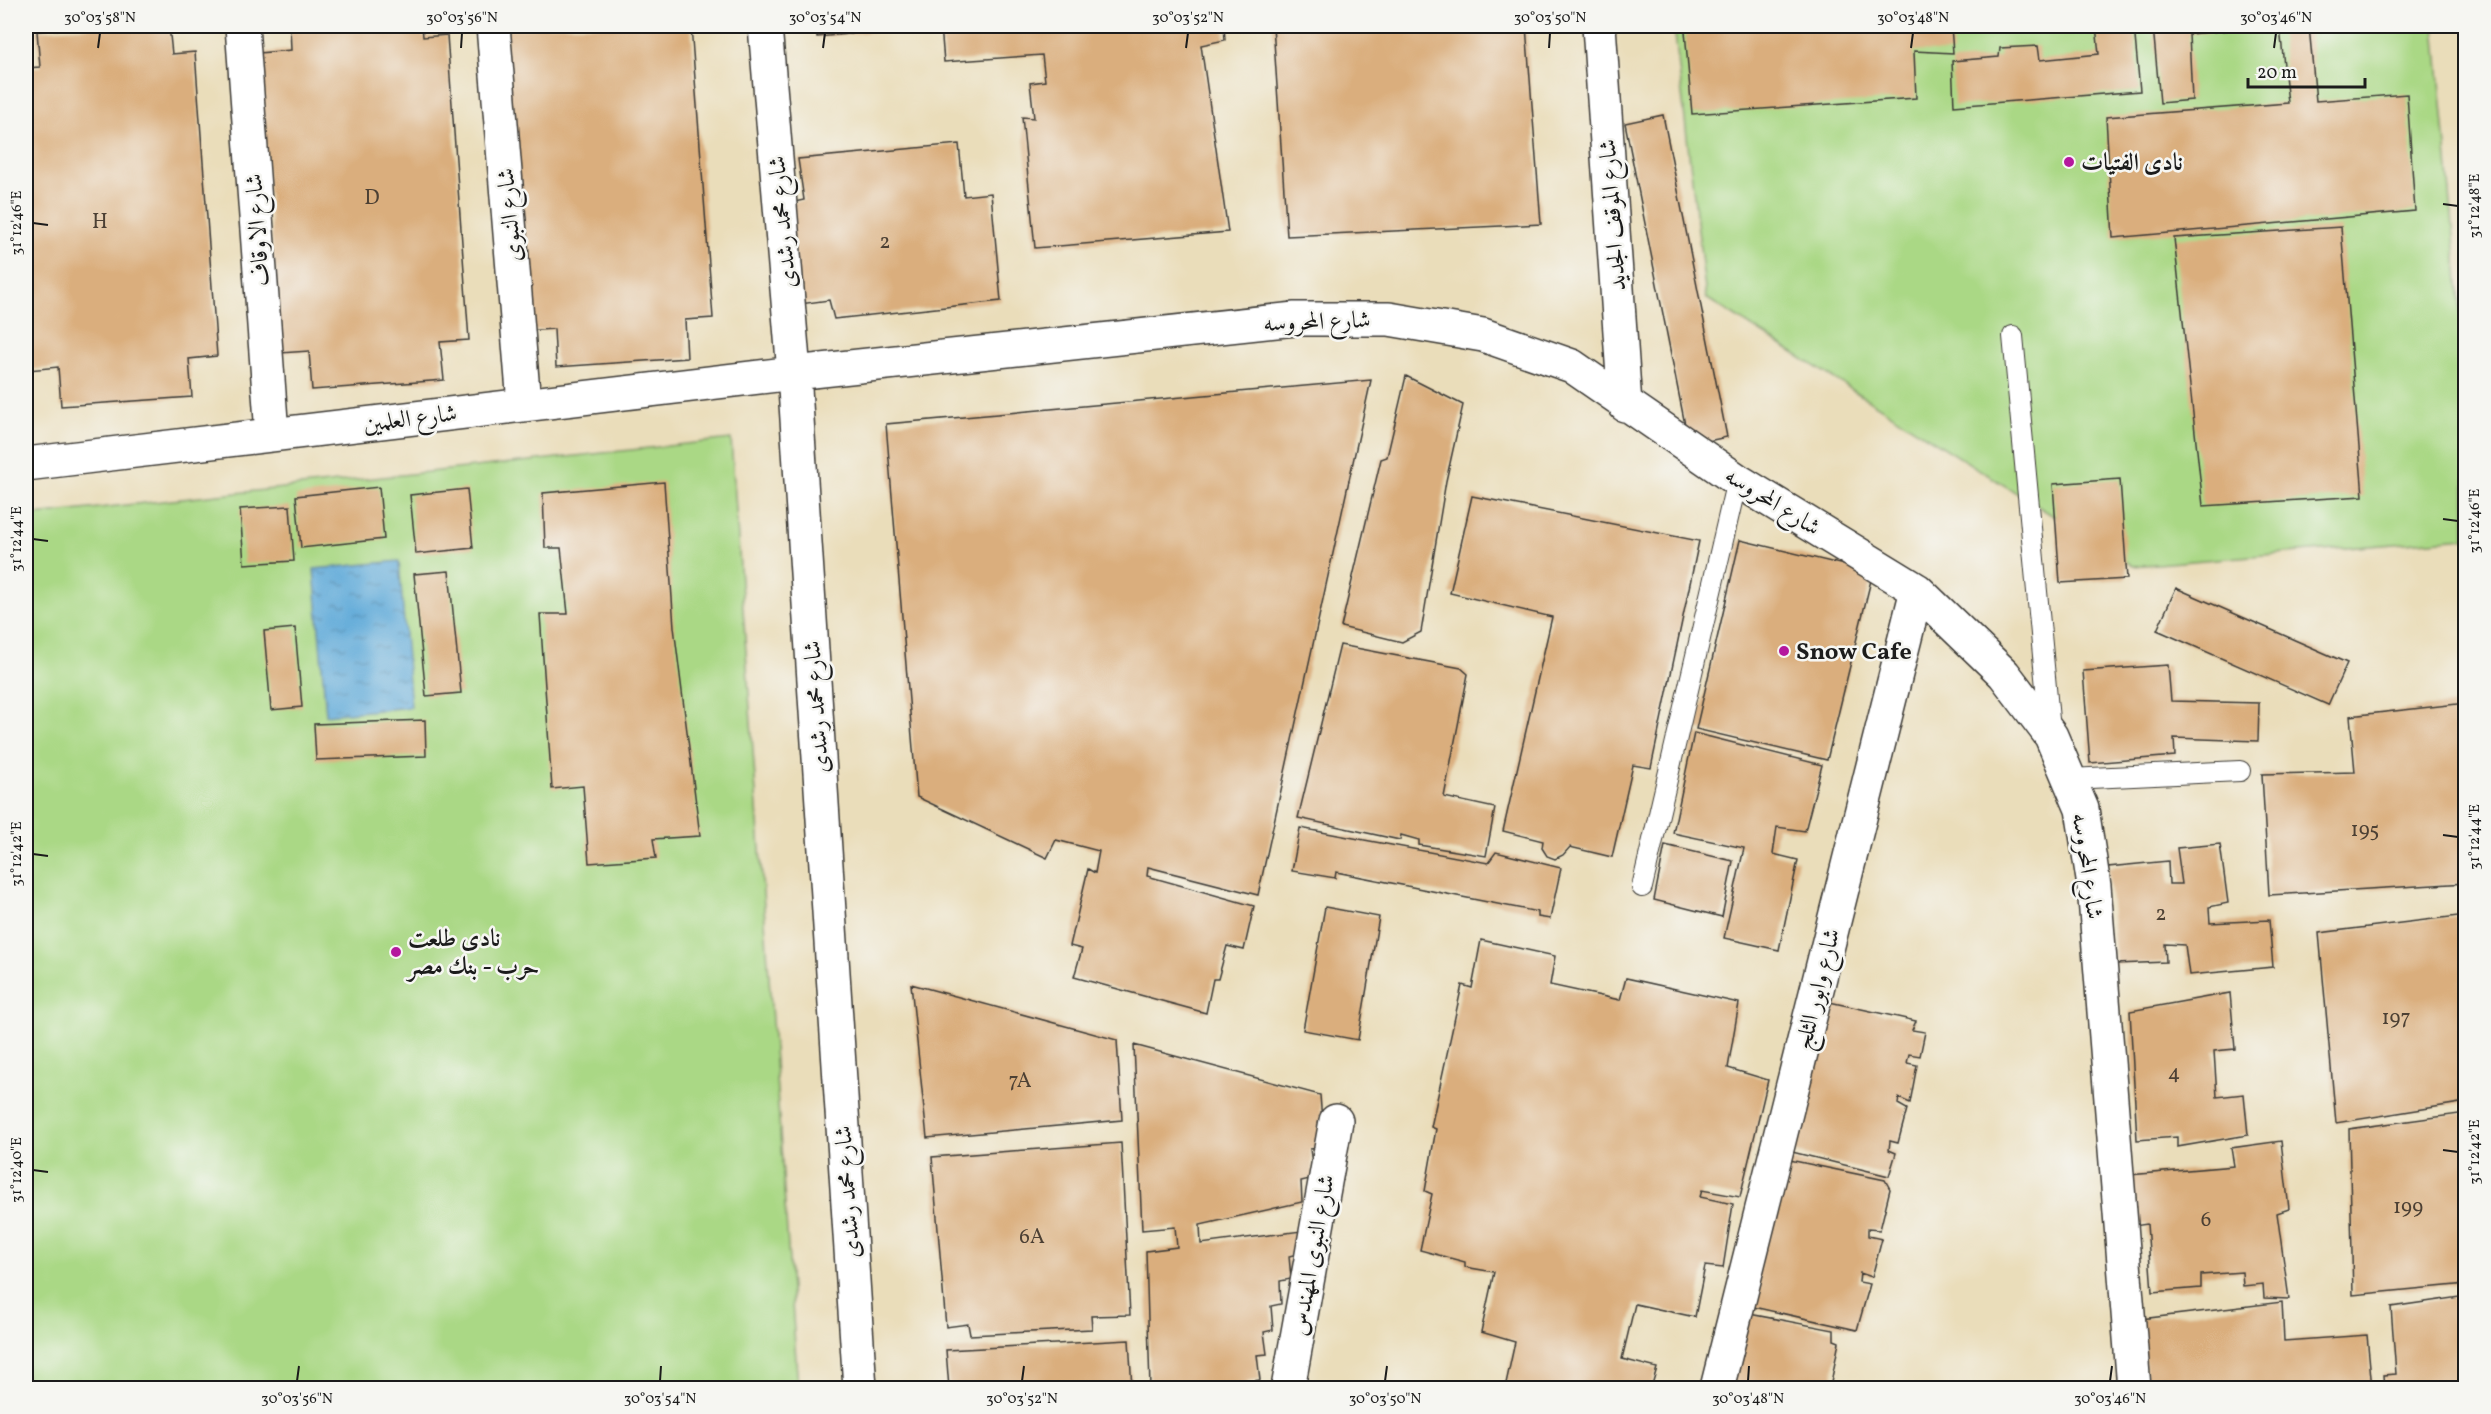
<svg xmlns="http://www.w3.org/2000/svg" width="2491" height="1414" viewBox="0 0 2491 1414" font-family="Vollkorn,Amiri,serif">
<defs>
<pattern id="water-ripples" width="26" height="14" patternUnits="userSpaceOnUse" patternTransform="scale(1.5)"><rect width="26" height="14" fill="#62abd9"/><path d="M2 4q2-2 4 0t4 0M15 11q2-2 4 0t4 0" fill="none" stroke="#508aaf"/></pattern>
</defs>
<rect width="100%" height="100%" fill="#f6f6f2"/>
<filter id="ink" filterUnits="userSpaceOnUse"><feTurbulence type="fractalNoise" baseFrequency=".0167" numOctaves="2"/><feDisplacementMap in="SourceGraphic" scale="12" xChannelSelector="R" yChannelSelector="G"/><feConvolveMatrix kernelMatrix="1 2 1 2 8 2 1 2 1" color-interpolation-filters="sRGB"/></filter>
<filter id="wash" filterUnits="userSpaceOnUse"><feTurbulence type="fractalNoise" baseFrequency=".008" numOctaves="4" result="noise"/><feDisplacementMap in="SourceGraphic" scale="24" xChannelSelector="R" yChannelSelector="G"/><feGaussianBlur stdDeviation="1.35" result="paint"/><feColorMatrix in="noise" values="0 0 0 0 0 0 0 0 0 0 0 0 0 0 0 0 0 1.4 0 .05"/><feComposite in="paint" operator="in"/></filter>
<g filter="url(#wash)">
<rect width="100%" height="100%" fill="#eaddba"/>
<!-- pitch -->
<path fill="#aad885" stroke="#637a50" stroke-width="1.5" d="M1674 26H2435L2465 360V538L2133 566 1706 298Z
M731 439 798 1388H26V516Z"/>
<!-- water -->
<path fill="url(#water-ripples)" stroke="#3f647a" stroke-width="1.5" d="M399 561 411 707 326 715 314 569Z"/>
<g id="blocks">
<!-- building -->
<path fill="#daae7d" d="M105 26H169L172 54 195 52 217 356 189 359 192 397 61 406 58 367 29 370 26 322V68L40 67 37 31Z
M290 26H422L423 37 447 35 469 340 440 342 444 380 312 390 309 351 280 353 259 53 291 50Z
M535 26H691L713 318 685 320 687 358 556 367 554 329 525 331 503 30 535 28Z
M816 26H922V27L817 37Z
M941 26H1224L1225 40 1201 45 1228 232 1035 248 1022 117 1034 118 1030 83 1045 81 1042 55 944 62Z
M1273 26H1526L1541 224 1287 236Z
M1693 26H1951L1953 53 1914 51 1916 98 1692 114 1685 31H1694Z
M2096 26H2134L2140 91 1954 106 1952 61 1999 57 2000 48 2038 46 2040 60 2099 54Z
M2153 26H2262L2263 27 2189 34 2192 100 2160 103Z
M2293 26H2309L2316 101 2407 94 2415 211 2113 238 2106 117 2288 103 2280 28Z
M1663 115 1727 437 1689 445 1625 123Z
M959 144 964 196 991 193 1001 301 834 319 829 300 800 304 790 203 804 200 798 159Z
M2341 227 2363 496 2203 506 2174 238Z
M1406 376 1463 405 1446 481 1421 632 1402 642 1341 627 1381 459 1387 457Z
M1371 380 1258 895 1148 867 1147 876 1254 906 1244 950 1227 946 1218 979H1213L1206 1013 1074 977 1082 949 1070 946 1088 869 1095 873 1099 851 1056 840 1047 858 917 797 886 424Z
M2120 479 2127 579 2060 583 2053 484Z
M664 482 674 627 700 836 653 839 656 858 589 863 583 786 552 789 540 614H568L561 548H545L543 493Z
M379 487 384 539 301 548 296 496Z
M467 489 473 548 416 554 410 495Z
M1472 496 1699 541 1651 768 1633 765 1612 857 1570 847 1563 855 1555 859 1547 856 1542 848 1543 841 1503 831 1552 617 1450 593Z
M290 506 294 561 244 564 240 509Z
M1740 540 1873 572 1827 760 1696 729Z
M449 571 461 693 426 696 414 574Z
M2176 588 2347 663 2328 705 2157 630Z
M295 628 302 707 271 710 264 631Z
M1340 645 1461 668 1468 674 1444 797 1495 808 1486 856 1419 845V840L1401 835 1400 840 1298 818Z
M2168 665 2171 701 2259 703 2258 741 2174 738 2175 756 2090 763 2083 671Z
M2466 703V883L2269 895 2262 774 2355 772 2350 716Z
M425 720 426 756 316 760 314 724Z
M1694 733 1822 765 1805 831 1777 827 1773 854 1798 860 1779 950 1724 938 1744 848 1673 833Z
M1300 828 1488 863 1496 852 1561 868 1550 919 1538 917V912L1336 872 1335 878 1292 871Z
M2220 844 2228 903 2209 907 2210 923 2269 920 2273 967 2189 975 2185 945 2165 944 2166 962 2116 964 2108 867 2168 861 2169 884H2182L2177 848Z
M1665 845 1733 861 1722 917 1654 900Z
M1325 907 1379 917 1358 1040 1303 1030Z
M2466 915V1102L2336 1123 2319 933Z
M1481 940 1555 956 1550 985 1620 1000 1626 978 1739 1003 1728 1068 1768 1080 1740 1197 1702 1190 1700 1197 1733 1204 1723 1268 1705 1266 1695 1317 1635 1304 1622 1359 1657 1368 1651 1388H1505L1515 1342 1481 1332 1494 1272 1465 1267V1262L1420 1250 1432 1194 1425 1191 1436 1129 1431 1127 1462 985 1472 988Z
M911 984 1117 1040 1122 1120 927 1138Z
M2230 993 2235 1049 2214 1051 2217 1097 2244 1094 2248 1135 2177 1147V1137L2137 1140 2130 1011Z
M1825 1001 1916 1021 1912 1030 1925 1032 1920 1056 1909 1054 1907 1063 1917 1065 1910 1103 1899 1098 1898 1104 1907 1109 1898 1143 1890 1141 1889 1150 1896 1153 1889 1176 1788 1151Z
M1134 1045 1320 1095 1324 1148 1310 1149 1314 1178 1301 1181 1302 1202 1200 1225 1201 1244 1301 1231V1253L1289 1256 1291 1279 1280 1281 1281 1304 1271 1306 1273 1330 1264 1332 1267 1354 1257 1355 1260 1380 1247 1382 1248 1388H1150L1146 1251 1177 1247 1175 1227 1142 1230Z
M2466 1113V1284L2353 1295 2349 1129Z
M2281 1141 2289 1209 2277 1213 2289 1299 2264 1298 2263 1284 2243 1286 2242 1272 2201 1275V1288L2152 1292 2147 1224 2134 1226 2129 1175 2234 1166 2231 1148Z
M1121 1143 1130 1315 1091 1316 1092 1329 970 1335 968 1324 946 1327 932 1157Z
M1785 1159 1885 1180 1890 1189 1880 1230 1868 1229V1236L1882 1239 1872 1277 1860 1273 1859 1282 1870 1284 1857 1330 1749 1306Z
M2466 1296V1388H2384L2383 1375 2396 1374 2391 1307Z
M2282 1302 2284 1341 2367 1335 2372 1388H2147L2141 1319Z
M1744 1313 1834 1330V1340L1839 1342 1830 1388 1820 1386 1819 1388H1726Z
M1129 1340 1132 1388H949L946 1350Z"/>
</g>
</g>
<g filter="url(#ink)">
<use href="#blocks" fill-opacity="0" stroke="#3b3934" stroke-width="1.5"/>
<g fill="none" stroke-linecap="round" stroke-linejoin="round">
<defs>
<path id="service" d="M2013 336 2050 730
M2069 779 2240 771
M1642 887 1737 480"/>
<path id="minor" d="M242 26 272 434
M493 26 524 404
M765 26 794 373 860 1388
M1599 26 1625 405
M794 373 1295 319H1389L1483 335 1572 366 1737 480 1917 590 2004 674 2051 736 2082 809 2094 886 2134 1388
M1288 1388 1336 1121
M1717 1388 1917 590"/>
<path id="tertiary" d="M26 464 794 373"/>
</defs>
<!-- service casing -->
<use href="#service" stroke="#3b3934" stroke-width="22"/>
<!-- minor casing -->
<use href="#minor" stroke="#3b3934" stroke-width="36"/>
<!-- tertiary casing -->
<use href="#tertiary" stroke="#3b3934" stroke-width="36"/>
<!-- service -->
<use href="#service" stroke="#fff" stroke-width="20"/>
<!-- minor -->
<use href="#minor" stroke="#fff" stroke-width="33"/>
<!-- tertiary -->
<use href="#tertiary" stroke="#fff" stroke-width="33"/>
</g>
</g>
<!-- ticks -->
<path fill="none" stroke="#1c1c1c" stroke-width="2" d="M98 48 100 33M461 48 462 33M823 48 825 33M1186 48 1188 33M1549 48 1550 33M1911 48 1913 33M2274 48 2276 33M2443 204 2458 206M33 223 48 225M2443 519 2458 521M33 539 48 541M2443 835 2458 837M33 854 48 856M2443 1150 2458 1152M33 1170 48 1172M297 1381 299 1366M660 1381 661 1366M1022 1381 1024 1366M1385 1381 1387 1366M1748 1381 1749 1366M2110 1381 2112 1366"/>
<!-- markers -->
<g fill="#b5179e" stroke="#f6f6f2" stroke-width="2">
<circle cx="2069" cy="162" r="6"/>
<circle cx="1784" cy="651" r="6"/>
<circle cx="396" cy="952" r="6"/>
</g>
<g text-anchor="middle" stroke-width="5" stroke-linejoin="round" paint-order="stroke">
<!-- number labels -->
<g font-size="21" fill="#4c4034">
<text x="372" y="204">D</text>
<text x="100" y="228">H</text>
<text x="885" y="248">2</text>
<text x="2365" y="836">195</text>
<text x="2161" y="920">2</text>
<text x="2396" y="1024">197</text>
<text x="2174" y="1079">4</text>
<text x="1020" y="1087">7A</text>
<text x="2408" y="1213">199</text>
<text x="2206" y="1226">6</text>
<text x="1032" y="1243">6A</text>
</g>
<!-- poi labels -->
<g font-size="24" font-weight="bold" fill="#1c1c1c" stroke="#f6f6f2" text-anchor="start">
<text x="2081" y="170">نادى الفتيات</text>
<text x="1796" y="659">Snow Cafe</text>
<text x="408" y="946">نادى طلعت<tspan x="408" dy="28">حرب - بنك مصر</tspan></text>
</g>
<!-- street labels -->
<g font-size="24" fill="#1c1c1c" stroke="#f6f6f2">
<text transform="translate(509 215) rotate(-95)" y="8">شارع النبوى</text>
<text transform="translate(1612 215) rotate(-94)" y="8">شارع الموقف الجديد</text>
<text transform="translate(782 222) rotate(-95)" y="8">شارع محمد رشدى</text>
<text transform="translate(257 230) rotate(-94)" y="8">شارع الاوقاف</text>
<text transform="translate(1317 321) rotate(-2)" y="8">شارع المحروسه</text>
<text transform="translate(410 418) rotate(-7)" y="8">شارع العلمين</text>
<text transform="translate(1773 501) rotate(32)" y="8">شارع المحروسه</text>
<text transform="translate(816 707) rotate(-94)" y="8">شارع محمد رشدى</text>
<text transform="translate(2088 866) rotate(82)" y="8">شارع المحروسه</text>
<text transform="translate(1817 989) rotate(-76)" y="8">شارع وابور الثلج</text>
<text transform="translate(847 1192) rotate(-94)" y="8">شارع محمد رشدى</text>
<text transform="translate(1312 1255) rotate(-80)" y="8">شارع النبوى المهندس</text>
</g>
</g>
<!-- margin -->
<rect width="2491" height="1414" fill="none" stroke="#f6f6f2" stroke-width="66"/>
<!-- scale -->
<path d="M2248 78v9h117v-9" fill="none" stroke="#1c1c1c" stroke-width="3"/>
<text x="2257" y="78" font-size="18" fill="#1c1c1c" stroke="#f6f6f2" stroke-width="4.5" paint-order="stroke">20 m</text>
<rect x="33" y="33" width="2425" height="1348" fill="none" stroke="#1c1c1c" stroke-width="2"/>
<g font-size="15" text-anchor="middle" fill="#1c1c1c">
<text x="100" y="22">30°03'58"N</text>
<text x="462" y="22">30°03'56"N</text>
<text x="825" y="22">30°03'54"N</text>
<text x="1188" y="22">30°03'52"N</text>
<text x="1550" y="22">30°03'50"N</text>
<text x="1913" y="22">30°03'48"N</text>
<text x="2276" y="22">30°03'46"N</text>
<text transform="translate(2474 206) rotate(-90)" y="5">31°12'48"E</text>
<text transform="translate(16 223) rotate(-90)" y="5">31°12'46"E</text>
<text transform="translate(2474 521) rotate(-90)" y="5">31°12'46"E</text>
<text transform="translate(16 539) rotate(-90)" y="5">31°12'44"E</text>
<text transform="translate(2474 837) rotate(-90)" y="5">31°12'44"E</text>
<text transform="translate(16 854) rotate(-90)" y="5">31°12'42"E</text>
<text transform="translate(2474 1152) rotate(-90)" y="5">31°12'42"E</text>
<text transform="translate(16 1170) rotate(-90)" y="5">31°12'40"E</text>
<text x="297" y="1403">30°03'56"N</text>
<text x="660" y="1403">30°03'54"N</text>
<text x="1022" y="1403">30°03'52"N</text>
<text x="1385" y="1403">30°03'50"N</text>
<text x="1748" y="1403">30°03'48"N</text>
<text x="2110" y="1403">30°03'46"N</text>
</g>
</svg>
